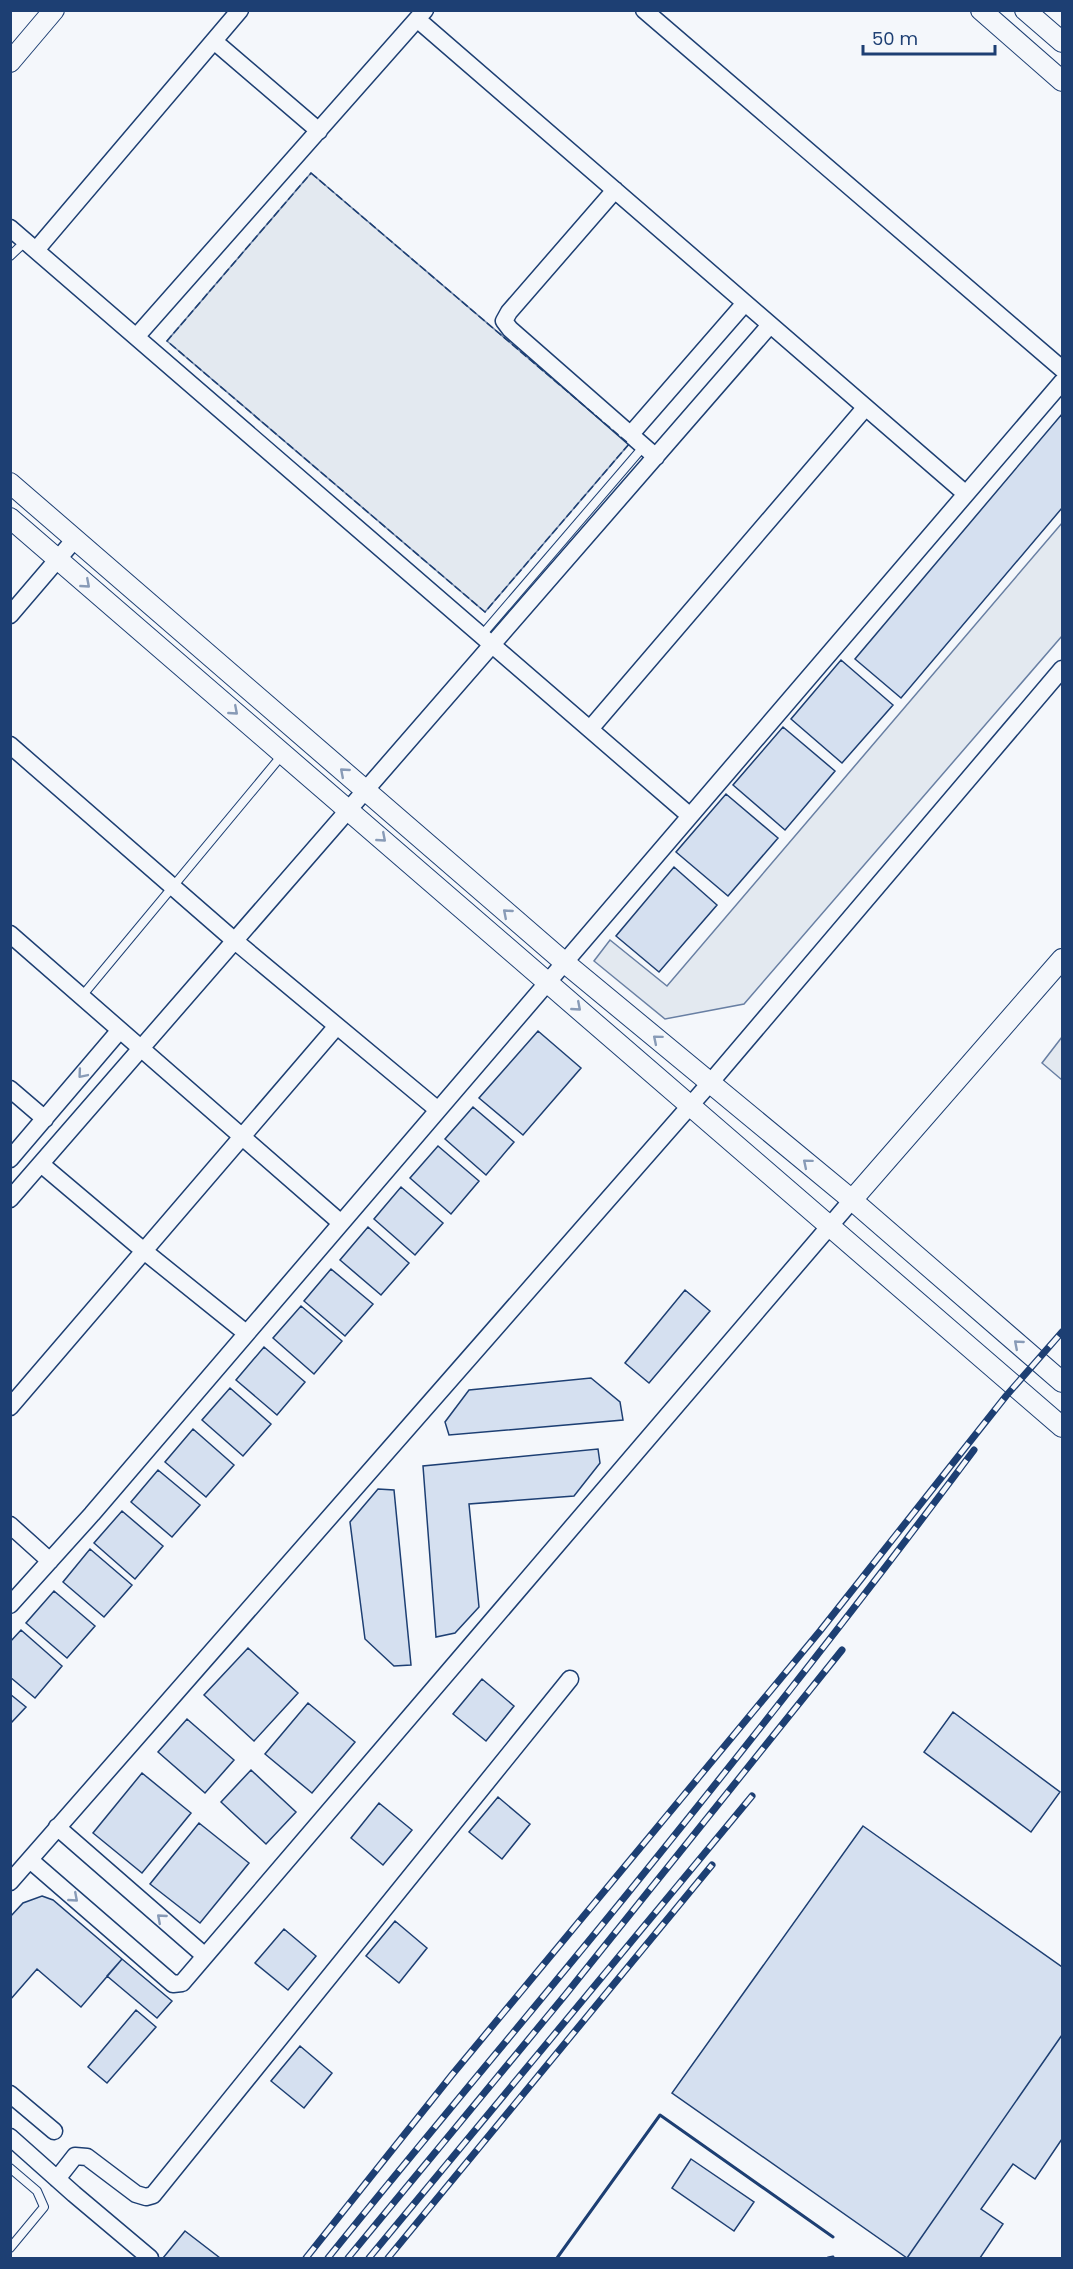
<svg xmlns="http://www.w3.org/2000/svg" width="1073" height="2269" viewBox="0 0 1073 2269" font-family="Poppins,sans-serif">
<rect width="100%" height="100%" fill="#f4f7fb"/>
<!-- green -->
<path fill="#e3e9f0" stroke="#687fa3" stroke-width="1.5" d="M311 173 629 444 485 612 167 341Z
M1062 523V636L744 1004 665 1019 594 961 610 940 667 986Z
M1062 1037V1080L1042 1063Z"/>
<!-- building -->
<path fill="#d5e0f0" stroke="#1d3f73" stroke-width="1.5" d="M1062 414V508L901 698 855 659Z
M841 660 893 705 842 763 791 719Z
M783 727 835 771 785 830 733 785Z
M726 794 778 838 728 896 676 852Z
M674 867 717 905 659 972 616 936Z
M538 1031 581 1068 523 1135 479 1098Z
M473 1107 514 1142 486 1175 445 1139Z
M438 1146 479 1181 451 1214 410 1178Z
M401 1187 443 1223 415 1255 374 1219Z
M368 1227 409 1263 381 1295 340 1260Z
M331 1269 373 1304 345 1336 304 1301Z
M685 1290 710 1311 649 1383 625 1363Z
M301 1306 342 1341 314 1374 273 1338Z
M264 1347 305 1382 277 1415 236 1380Z
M591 1378 620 1402 623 1420 449 1435 445 1422 469 1390Z
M230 1388 271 1424 243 1456 202 1420Z
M193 1429 234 1465 206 1497 165 1462Z
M598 1449 600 1463 574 1496 469 1504 479 1607 455 1633 436 1637 423 1466Z
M158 1470 200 1505 172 1537 131 1502Z
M378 1489 394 1490 411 1665 394 1666 365 1639 350 1522Z
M122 1511 163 1546 135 1579 94 1543Z
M90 1549 132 1585 104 1617 63 1582Z
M54 1591 95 1626 67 1658 26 1623Z
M21 1630 62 1666 35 1698 10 1677V1642Z
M248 1648 298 1693 254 1741 204 1695Z
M482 1679 514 1706 486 1741 453 1714Z
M10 1694 26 1707 10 1724Z
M308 1703 355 1742 312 1793 265 1754Z
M953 1712 1060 1792 1031 1832 924 1752Z
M187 1719 234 1760 205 1793 158 1752Z
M251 1770 296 1812 266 1844 221 1802Z
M142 1773 191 1813 142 1873 93 1833Z
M498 1797 530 1824 502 1859 469 1832Z
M379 1803 412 1830 383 1865 351 1838Z
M199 1823 249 1863 200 1923 150 1884Z
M863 1826 1062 1967V2035L907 2258 672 2093Z
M42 1896 53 1900 122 1959 81 2007 37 1969 10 2000V1917L23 1903Z
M395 1921 427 1948 399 1983 366 1956Z
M284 1929 316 1956 288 1990 255 1963Z
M122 1959 172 2001 157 2018 107 1976Z
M136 2010 156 2027 107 2083 88 2067Z
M1062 2035V2139L1035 2179 1013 2164 981 2209 1003 2224 980 2258H907Z
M300 2046 332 2073 304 2108 271 2081Z
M691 2159 754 2202 734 2231 672 2188Z
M185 2231 220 2258H163Z"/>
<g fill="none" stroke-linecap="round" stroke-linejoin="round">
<defs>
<path id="service" d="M10 256 26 241
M481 636 644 446
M82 996 278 760
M10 2168 37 2191 44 2207 10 2248"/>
<path id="minor" d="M644 10 1062 369
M417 19 966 494
M214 41 319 131
M615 190 509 312 504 321 510 329 656 457
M10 228 689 815
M36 250 240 10
M136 337 425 10
M631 434 745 303
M10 615 75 539
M590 729 865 408
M10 745 235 941 438 1110
M10 934 341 1223
M10 1089 45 1119
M10 1159 120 1030
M41 1164 144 1251 246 1333
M10 1199 770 325
M10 1407 337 1026
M10 1525 50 1561
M10 1605 92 1514 1062 382
M57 1827 205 1956
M30 1860 173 1984 182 1983 852 1200
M10 1882 710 1083 1062 669
M10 2094 54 2131
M10 2137 74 2194 150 2258
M57 2179 75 2156 87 2157 136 2194 146 2197 153 2195 570 1679"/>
<path id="tertiary" d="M981 10 1062 81
M1025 10 1062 42
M10 62 54 10
M10 483 564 962 852 1200 1062 1382
M10 518 1062 1427
M852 1200 1062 959"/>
</defs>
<!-- service casing -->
<use href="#service" stroke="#1d3f73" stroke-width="10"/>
<!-- minor casing -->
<use href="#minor" stroke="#1d3f73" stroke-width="19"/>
<!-- tertiary casing -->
<use href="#tertiary" stroke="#1d3f73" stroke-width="22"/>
<!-- service -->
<use href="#service" stroke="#f4f7fb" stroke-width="8"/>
<!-- minor -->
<use href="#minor" stroke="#f4f7fb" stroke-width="16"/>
<!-- tertiary -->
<use href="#tertiary" stroke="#f4f7fb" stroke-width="20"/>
<defs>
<path id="rail" d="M306 2258 451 2076 820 1631 1006 1396 1062 1332
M328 2258C427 2135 529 2015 628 1893 746 1747 862 1600 974 1450
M348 2258 566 1994 842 1650
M369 2258 752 1796
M388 2258 712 1865"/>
</defs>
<!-- rail casing -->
<use href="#rail" stroke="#1d3f73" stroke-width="7"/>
<!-- rail -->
<use href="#rail" stroke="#f4f7fb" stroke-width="4.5" stroke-dasharray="14" stroke-linecap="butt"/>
<!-- fence -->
<path stroke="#1d3f73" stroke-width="1.5" stroke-dasharray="8 3" stroke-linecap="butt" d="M311 173 629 444 485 612 167 341Z"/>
<!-- wall -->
<path stroke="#1d3f73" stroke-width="3" d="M557 2258 660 2115 833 2237
M828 2258 833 2257"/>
</g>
<!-- one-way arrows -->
<defs><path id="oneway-chevron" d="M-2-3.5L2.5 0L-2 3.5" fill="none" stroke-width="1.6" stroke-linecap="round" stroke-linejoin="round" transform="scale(1.5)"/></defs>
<g stroke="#889bb7">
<use href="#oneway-chevron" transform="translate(86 584) rotate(41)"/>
<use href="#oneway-chevron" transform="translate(234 711) rotate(41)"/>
<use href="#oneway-chevron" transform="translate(344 772) rotate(-139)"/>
<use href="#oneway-chevron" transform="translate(382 838) rotate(41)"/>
<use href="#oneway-chevron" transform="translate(507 913) rotate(-139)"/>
<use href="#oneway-chevron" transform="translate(577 1007) rotate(41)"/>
<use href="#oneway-chevron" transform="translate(657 1039) rotate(-140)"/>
<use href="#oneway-chevron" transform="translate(82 1074) rotate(130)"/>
<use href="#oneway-chevron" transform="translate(807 1163) rotate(-140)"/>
<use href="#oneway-chevron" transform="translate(1018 1344) rotate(-139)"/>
<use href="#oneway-chevron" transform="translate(74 1898) rotate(41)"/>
<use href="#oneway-chevron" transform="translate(161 1918) rotate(-139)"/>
</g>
<!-- border -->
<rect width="1073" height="2269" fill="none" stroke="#1d3f73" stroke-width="24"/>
<!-- scale -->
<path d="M863 45v9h132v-9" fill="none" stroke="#1d3f73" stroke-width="3"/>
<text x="872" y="45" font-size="18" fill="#1d3f73" stroke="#f4f7fb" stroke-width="4.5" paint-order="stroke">50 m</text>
</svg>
